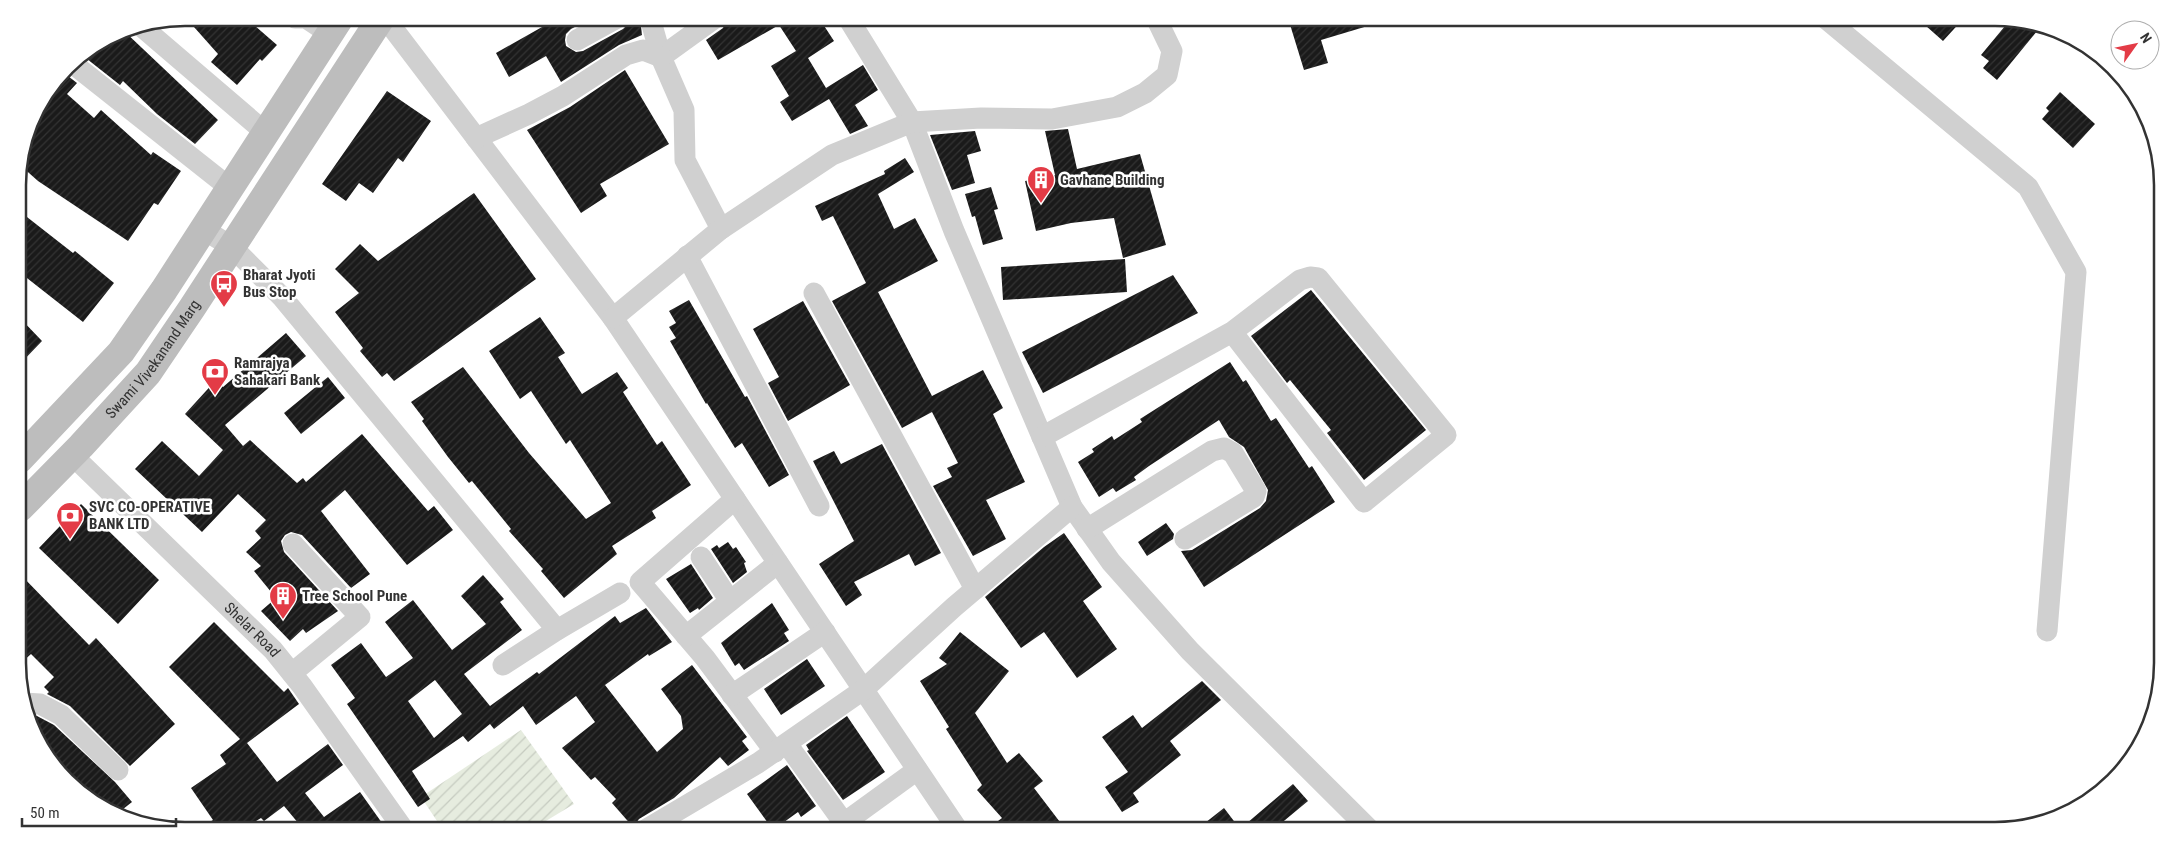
<svg xmlns="http://www.w3.org/2000/svg" width="2180" height="848" viewBox="0 0 2180 848" font-family="'Roboto Condensed',sans-serif">
<defs>
<pattern id="garden-furrows" width="10" height="10" patternUnits="userSpaceOnUse" patternTransform="scale(1.25)"><rect width="10" height="10" fill="#e6ecdf"/><path d="M-1 1l2-2M0 10L10 0M9 11l2-2" fill="none" stroke="#c6cbc0"/></pattern>
<pattern id="building-hatch" width="6" height="6" patternUnits="userSpaceOnUse" patternTransform="scale(1.25)"><rect width="6" height="6" fill="#1a1a1a"/><path d="M-1 1l2-2M0 6l6-6M5 7l2-2" fill="none" stroke="#333"/></pattern>
</defs>
<rect width="100%" height="100%" fill="#fff"/>
<!-- garden -->
<path fill="url(#garden-furrows)" d="M521 730 574 804 531 830H443L421 797Z"/>
<!-- building -->
<path fill="url(#building-hatch)" fill-rule="evenodd" d="M186 18H246L277 45 262 61 260 59 237 85 211 62 218 54Z
M558 18H592L571 29 566 34 565 40 566 46 576 52 583 51 623 29 628 24 629 18H640L642 35 619 45 561 82 546 56 509 77 496 53Z
M727 18H819L834 41 808 58 826 88 863 65 878 90 855 105 868 126 850 134 829 99 792 121 780 102 789 96 771 66 796 51 779 25 718 60 706 40 723 28Z
M1288 18H1380L1381 22 1321 40 1328 63 1304 70Z
M1917 18H1964L1943 41Z
M2010 20 2042 25 1997 80 1983 68 1989 61 1981 55Z
M123 30 218 120 195 144 157 114 123 81 120 85 82 55Z
M625 70 669 144 600 184 607 196 581 213 527 130 570 107Z
M64 73 77 83 67 94 94 118 101 110 151 155 153 152 181 171 158 205 154 203 128 241 38 181 20 165 35 111Z
M387 91 431 121 403 162 398 158 373 193 359 183 346 201 322 184Z
M2060 92 2095 124 2073 148 2042 119 2049 111 2046 108Z
M1068 129 1077 169 1140 154 1166 245 1123 258 1114 218 1071 223 1036 231 1025 181 1055 175 1045 131Z
M975 131 981 151 967 155 975 183 952 190 930 135Z
M905 158 914 172 878 194 894 229 915 218 938 261 878 292 932 396 983 370 1003 408 993 414 1025 482 986 500 1006 539 973 556 933 486 952 477 947 468 958 463 932 412 902 428 832 301 866 283 833 216 822 221 815 206 885 174 884 171Z
M991 187 998 209 994 210 1003 239 983 245 975 216 972 217 965 194Z
M474 193 536 279 394 381 387 373 382 377 360 351 363 348 335 312 359 293 335 269 360 244 378 261Z
M18 210 73 253 75 251 114 283 83 322 18 271Z
M1125 259 1127 292 1003 300 1001 267Z
M1173 275 1198 313 1043 393 1022 352Z
M1311 290 1426 430 1364 480 1327 433 1331 430 1290 380 1287 383 1251 336Z
M689 300 745 397 747 396 789 475 769 487 742 443 735 448 707 403 706 404 670 341 676 338 669 327 676 323 669 311Z
M803 301 850 385 788 421 768 383 779 377 753 329Z
M19 317 42 341 19 365Z
M540 317 565 353 558 357 582 394 617 372 628 388 623 392 657 445 662 441 691 485 652 511 656 518 612 546 617 554 564 598 541 571 543 569 509 531 511 529 472 481 469 483 448 457 422 421 424 419 411 402 463 367 529 453 586 519 611 503 570 440 566 444 531 391 520 399 489 351Z
M286 333 306 356 225 425 243 446 250 440 297 483 303 478 306 482 362 434 428 511 434 506 453 530 407 565 345 490 321 511 370 574 351 588 302 535 291 532 285 535 281 541 284 552 338 611 306 633 303 629 290 641 261 611 276 598 254 571 261 566 246 552 261 538 255 531 266 520 238 494 202 532 135 469 162 441 199 476 223 450 185 414 216 380 223 387Z
M1230 362 1243 382 1246 380 1271 421 1276 418 1309 468 1312 466 1335 502 1204 587 1181 551 1192 550 1260 508 1266 501 1268 490 1244 447 1229 437 1219 420 1149 466 1134 477 1136 480 1116 492 1113 488 1099 497 1078 462 1094 452 1092 449 1112 436 1114 440 1142 422 1140 419Z
M328 377 345 398 301 434 284 413Z
M882 444 941 553 915 566 909 554 854 582 862 595 846 606 819 564 854 541 813 461 834 451 841 464Z
M81 504 159 580 118 624 39 548Z
M1166 523 1174 534 1173 539 1147 556 1138 542Z
M1064 533 1102 587 1083 601 1117 649 1077 678 1044 632 1021 648 985 597 1044 547Z
M728 542 733 549 736 547 746 562 744 563 747 572 733 583 711 549 717 545 719 548Z
M691 564 713 598 699 610 698 608 690 613 666 579Z
M20 574 89 645 96 638 175 724 130 766 70 706 47 694 49 692 44 687 54 677 31 654 20 664Z
M483 575 504 599 500 602 522 630 464 674 490 706 537 672 539 674 615 616 620 623 646 608 672 642 649 656 648 654 605 685 657 752 683 729 681 716 661 689 692 665 747 737 742 741 749 750 728 766 720 757 674 798 639 819 633 827 612 803 616 799 595 777 591 780 562 748 595 722 576 696 536 725 523 706 494 729 490 724 468 742 463 736 412 771 430 799 418 807 347 704 355 698 331 665 361 643 386 677 413 658 385 622 413 600 452 650 486 624 461 596ZM435 680 462 714 434 738 408 701Z
M772 603 789 630 784 633 789 641 744 670 739 663 735 666 721 643Z
M214 622 284 692 288 688 299 704 247 743 277 782 328 744 343 765 305 793 324 817 360 792 387 830H304L284 806 264 821 261 818 241 830H197L213 820 191 788 226 764 220 755 240 739 169 667Z
M960 632 1009 671 975 713 1007 763 1019 753 1043 781 1034 788 1066 830H986L1002 818 977 790 982 785 946 729 949 727 920 681 947 664 939 658Z
M807 659 825 686 781 715 764 689Z
M1202 681 1221 700 1170 741 1181 755 1133 793 1139 802 1122 812 1105 787 1128 772 1102 737 1133 715 1142 728Z
M31 716H37L54 725 115 782 132 802 118 813 65 777 56 767Z
M847 716 885 772 843 800 807 751 809 750 806 745Z
M787 765 816 806 801 817 798 812 773 830 747 794Z
M1293 784 1308 801 1273 830H1196L1224 808 1240 829Z"/>
<g fill="none" stroke-linecap="round" stroke-linejoin="round">
<!-- minor -->
<g stroke="#d0d0d0" stroke-width="21">
<path d="M295 18H306L330 34"/>
<path d="M385 18 613 318 958 830"/>
<path d="M653 18 652 25 661 57"/>
<path d="M715 18 661 57 684 110 685 160 721 229"/>
<path d="M848 18 912 122 954 231 1072 507 1111 562 1190 651 1370 830"/>
<path d="M1825 18 2028 187 2076 272 2047 631"/>
<path d="M141 26 266 133"/>
<path d="M577 40 617 18"/>
<path d="M72 63 230 188"/>
<path d="M476 138 529 114 563 96 626 55 643 50 661 57"/>
<path d="M203 229 232 247 282 297 557 630"/>
<path d="M687 256 819 506"/>
<path d="M814 293 975 589"/>
<path d="M613 318 721 229 832 155 912 122 981 118 1052 119 1117 107 1145 93 1167 75 1172 51 1156 18"/>
<path d="M1042 437 1232 332 1364 502 1446 435 1318 278 1310 277 1300 280 1232 332"/>
<path id="s1" d="M72 455 273 650 302 686 404 830"/>
<path d="M735 499 640 582 705 658 775 752"/>
<path d="M1087 529 1212 451 1224 448 1233 453 1256 491 1254 497 1185 539"/>
<path d="M701 557 730 601"/>
<path d="M686 636 778 563"/>
<path d="M503 665 557 630 620 593"/>
<path d="M292 673 360 617 293 544"/>
<path d="M732 695 825 632"/>
<path d="M24 703 40 704 61 715 118 770"/>
<path d="M787 744 844 823 917 770"/>
<path d="M645 830 758 763 863 690 954 607 1072 507"/>
</g>
<!-- secondary -->
<g stroke="#bdbdbd" stroke-width="28">
<path d="M19 460 121 352 164 290 340 18"/>
<path id="s2" d="M20 508 81 446 148 373 192 308 381 18"/>
</g>
</g>
<!-- icons -->
<defs>
<symbol id="building-pin" viewBox="-11 -11 22 30"><path d="M0 17L-7.5 6A9.5 9.5 0 1 1 7.5 6Z" fill="#e33b46" stroke="#fff"/><path d="M-4-6H4V6H1V3H-1V6H-4ZM-2.5-4.3h1.7v1.8h-1.7ZM.8-4.3h1.7v1.8H.8ZM-2.5-1h1.7V.8h-1.7ZM.8-1h1.7V.8H.8Z" fill="#fff"/></symbol>
<symbol id="bus-pin" viewBox="-11 -11 22 30"><path d="M0 17L-7.5 6A9.5 9.5 0 1 1 7.5 6Z" fill="#e33b46" stroke="#fff"/><path d="M-5-6H5V4H4V6H2V4H-2V6H-4V4H-5ZM-3.5-4V0h7V-4ZM-3.5 1.2v1.5H-2V1.2ZM2 1.2v1.5H3.5V1.2Z" fill="#fff"/></symbol>
<symbol id="bank-pin" viewBox="-11 -11 22 30"><path d="M0 17L-7.5 6A9.5 9.5 0 1 1 7.5 6Z" fill="#e33b46" stroke="#fff"/><path d="M-6-4H6V4H-6ZM0-2.3a2.3 2.3 0 1 0 0 4.6a2.3 2.3 0 1 0 0-4.6Z" fill="#fff"/></symbol>
</defs>
<g fill-rule="evenodd">
<use href="#building-pin" x="1025" y="164" width="32" height="43"/>
<use href="#bus-pin" x="208" y="268" width="32" height="43"/>
<use href="#bank-pin" x="199" y="356" width="32" height="43"/>
<use href="#bank-pin" x="54" y="500" width="32" height="43"/>
<use href="#building-pin" x="267" y="580" width="32" height="43"/>
</g>
<g text-anchor="middle" stroke-width="5" stroke-linejoin="round" paint-order="stroke">
<!-- poi labels -->
<g font-size="15" font-weight="bold" fill="#333" stroke="#fff" text-anchor="start">
<text x="1060" y="185">Gavhane Building</text>
<text x="243" y="280">Bharat Jyoti<tspan x="243" dy="17">Bus Stop</tspan></text>
<text x="234" y="368">Ramrajya<tspan x="234" dy="17">Sahakari Bank</tspan></text>
<text x="89" y="512">SVC CO-OPERATIVE<tspan x="89" dy="17">BANK LTD</tspan></text>
<text x="302" y="601">Tree School Pune</text>
</g>
<!-- street labels -->
<g font-size="15" fill="#333" stroke="#fff">
<text dy="5" stroke="none"><textPath href="#s2" startOffset="200">Swami Vivekanand Marg</textPath></text>
<text dy="5" stroke="none"><textPath href="#s1" startOffset="251">Shelar Road</textPath></text>
</g>
</g>
<!-- crop -->
<path d="M0 0H2180V848H0ZM185 26H1995A159 159 0 0 1 2154 185V663A159 159 0 0 1 1995 822H185A159 159 0 0 1 26 663V185A159 159 0 0 1 185 26Z" fill="#fff" fill-rule="evenodd"/>
<path fill="none" stroke="#333" stroke-width="2.5" d="M185 26H1995A159 159 0 0 1 2154 185V663A159 159 0 0 1 1995 822H185A159 159 0 0 1 26 663V185A159 159 0 0 1 185 26Z"/>
<!-- north arrow -->
<g transform="translate(2135 45) rotate(57)"><circle r="24" fill="#ffffff" stroke="#adadad"/>
<path d="M0-4L9 19L0 12L-9 19Z" fill="#e33b46"/>
<text y="-8" font-size="14" font-weight="bold" text-anchor="middle" fill="#333333">N</text>
</g>
<!-- scale -->
<path d="M22 818v8h154v-8" fill="none" stroke="#333333" stroke-width="2.5"/>
<text x="30" y="818" font-size="15" fill="#333333" stroke="#ffffff" stroke-width="4" paint-order="stroke">50 m</text>
</svg>
